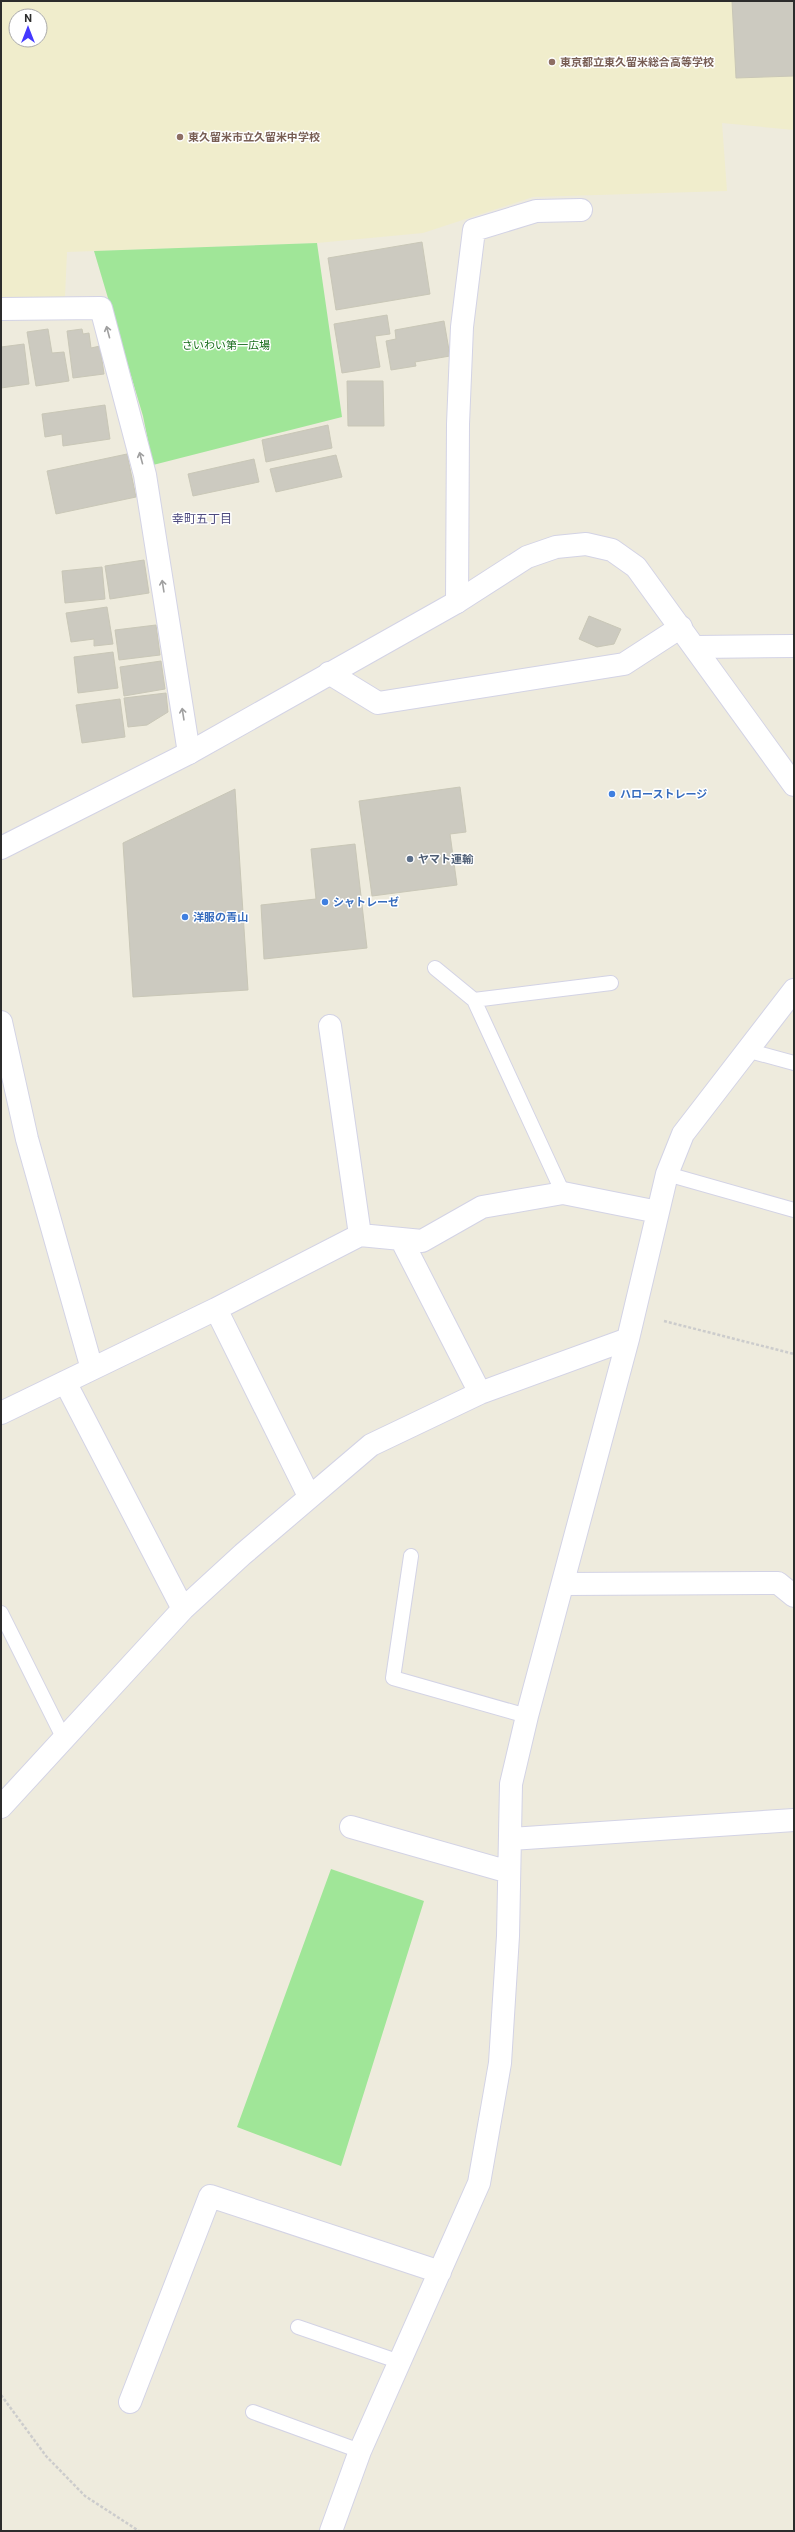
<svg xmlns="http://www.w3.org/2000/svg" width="795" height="2532" viewBox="0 0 795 2532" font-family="Roboto,'Noto Sans JP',sans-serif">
<rect width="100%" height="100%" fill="#eeebdd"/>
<!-- education -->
<path fill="#f0edcc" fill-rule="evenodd" d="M1 1H794V130L722 123 727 191 533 197 423 233 317 243 67 252 65 297H1ZM16 16H40V40H16Z"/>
<!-- green -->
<path fill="#a0e698" d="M317 243 342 417 153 465 143 416 94 251Z
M331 1869 424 1901 341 2166 237 2127Z"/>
<!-- building -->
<path fill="#cccac0" stroke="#c9c7b7" d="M732 1H794V76L736 78Z
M422 242 430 294 336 310 328 258Z
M387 315 390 334 375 336 380 367 342 373 334 324Z
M444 321 450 356 415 362 416 366 391 370 386 341 396 339 395 330Z
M48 329 52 353 64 352 69 381 36 386 27 332Z
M82 329 83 334 89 333 91 348 100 346 104 374 73 378 67 331Z
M24 344 29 384 1 388V347Z
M347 381H383L384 426H348Z
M105 405 110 439 63 446 62 434 45 437 42 414Z
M328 425 332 448 266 462 262 440Z
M127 454 136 497 56 514 47 471Z
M336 455 342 477 276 492 270 469Z
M254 459 259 482 193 496 188 474Z
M144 560 149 593 110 599 105 566Z
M102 567 105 599 65 603 62 571Z
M107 607 113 644 94 646V639L71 642 66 613Z
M589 616 621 629 614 644 597 647 579 639Z
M156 625 160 655 119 660 115 630Z
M113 652 118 688 78 693 74 657Z
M161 661 165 689 124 696 120 667Z
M166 693 168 712 147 725 128 727 124 698Z
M120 699 125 737 82 743 76 705Z
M460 787 466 832 450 834 457 885 372 896 359 801Z
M235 789 248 990 133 997 123 843Z
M355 844 367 948 264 959 261 905 316 899 311 849Z"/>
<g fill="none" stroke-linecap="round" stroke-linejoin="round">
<defs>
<path id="lane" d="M435 968 474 1000 563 1193
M474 1000 611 983
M746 1050 794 1063
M667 1174 794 1210
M411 1556 393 1678 527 1716
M1 1613 64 1739
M298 2327 400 2362
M253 2412 360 2451"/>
<path id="street" d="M1 309 101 308 145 475 189 753
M457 602 458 424 462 327 474 230 536 211 581 210
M696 647 794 646
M329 673 378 703 624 664 681 627
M1 1022 27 1139 92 1369
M330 1026 360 1235
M401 1239 480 1393
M216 1309 309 1496
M65 1382 183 1609
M1 1413 216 1309 360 1235 422 1241 482 1207 563 1193 658 1212
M563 1584 778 1583 794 1596
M1 1807 183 1609 243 1554 371 1445 480 1393 628 1339
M351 1827 509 1872
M511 1839 794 1820
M130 2402 210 2196 440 2272
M331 2531 360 2451 479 2183 500 2063 508 1936 511 1784 527 1716 628 1339 667 1174 683 1134 794 990"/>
<path id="secondary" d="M1 848 189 753 457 602 527 557 556 547 586 544 612 550 636 567 794 785"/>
</defs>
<!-- lane casing -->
<use href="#lane" stroke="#d3d3e5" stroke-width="16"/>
<!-- street casing -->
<use href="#street" stroke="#d3d3e5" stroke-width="24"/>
<!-- secondary casing -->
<use href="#secondary" stroke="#d3d3e5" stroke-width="24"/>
<!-- path -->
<path stroke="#ccc" stroke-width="2.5" stroke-dasharray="3 2" stroke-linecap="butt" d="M664 1321 794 1354
M1 2395 46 2456 85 2496 139 2531"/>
<!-- lane -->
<use href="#lane" stroke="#fff" stroke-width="14"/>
<!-- street -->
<use href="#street" stroke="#fff" stroke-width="22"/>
<!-- secondary -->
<use href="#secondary" stroke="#fff" stroke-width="22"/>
</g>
<!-- one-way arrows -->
<defs><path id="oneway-shaft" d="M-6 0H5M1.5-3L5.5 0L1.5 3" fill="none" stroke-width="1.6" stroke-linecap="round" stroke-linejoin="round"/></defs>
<g stroke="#a0a0a0">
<use href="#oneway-shaft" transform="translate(108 332) rotate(-105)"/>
<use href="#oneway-shaft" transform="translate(141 458) rotate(-105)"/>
<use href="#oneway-shaft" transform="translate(163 586) rotate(-99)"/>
<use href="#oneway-shaft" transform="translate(183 714) rotate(-99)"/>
</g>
<!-- markers -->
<g fill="#8d6e63" stroke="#fff" stroke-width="1.5">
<circle cx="552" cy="62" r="4"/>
<circle cx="180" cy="137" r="4"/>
</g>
<g fill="#3f7fe0" stroke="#fff" stroke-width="1.5">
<circle cx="612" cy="794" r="4"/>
<circle cx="325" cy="902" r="4"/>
<circle cx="185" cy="917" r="4"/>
</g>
<circle fill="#5c6f8a" stroke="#fff" stroke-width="1.5" cx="410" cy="859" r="4"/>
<g text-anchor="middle" stroke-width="3" stroke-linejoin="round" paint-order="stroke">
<!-- education labels -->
<g font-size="11" font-weight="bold" fill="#785e54" stroke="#fff" text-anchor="start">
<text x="560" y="66">東京都立東久留米総合高等学校</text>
<text x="188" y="141">東久留米市立久留米中学校</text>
</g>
<!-- park labels -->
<g font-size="11" fill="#186c1b" stroke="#fff">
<text x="226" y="349">さいわい第一広場</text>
</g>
<!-- shop labels -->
<g font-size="11" font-weight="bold" fill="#366cbe" stroke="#fff" text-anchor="start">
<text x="620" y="798">ハローストレージ</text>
<text x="333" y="906">シャトレーゼ</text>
<text x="193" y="921">洋服の青山</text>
</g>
<!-- service labels -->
<g font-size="11" font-weight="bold" fill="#4e5e75" stroke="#fff" text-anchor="start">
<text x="418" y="863">ヤマト運輸</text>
</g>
<!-- neighbourhood labels -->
<g font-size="12" fill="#4d4a7e" stroke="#fff">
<text x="202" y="523">幸町五丁目</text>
</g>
</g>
<!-- border -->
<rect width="795" height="2532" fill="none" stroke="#2c2c2c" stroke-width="4"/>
<!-- north arrow -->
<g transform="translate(28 28)"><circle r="19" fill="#ffffff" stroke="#ababab"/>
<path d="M0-3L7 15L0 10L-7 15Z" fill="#4439ff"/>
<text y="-6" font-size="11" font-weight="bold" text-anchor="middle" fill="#2c2c2c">N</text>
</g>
</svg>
